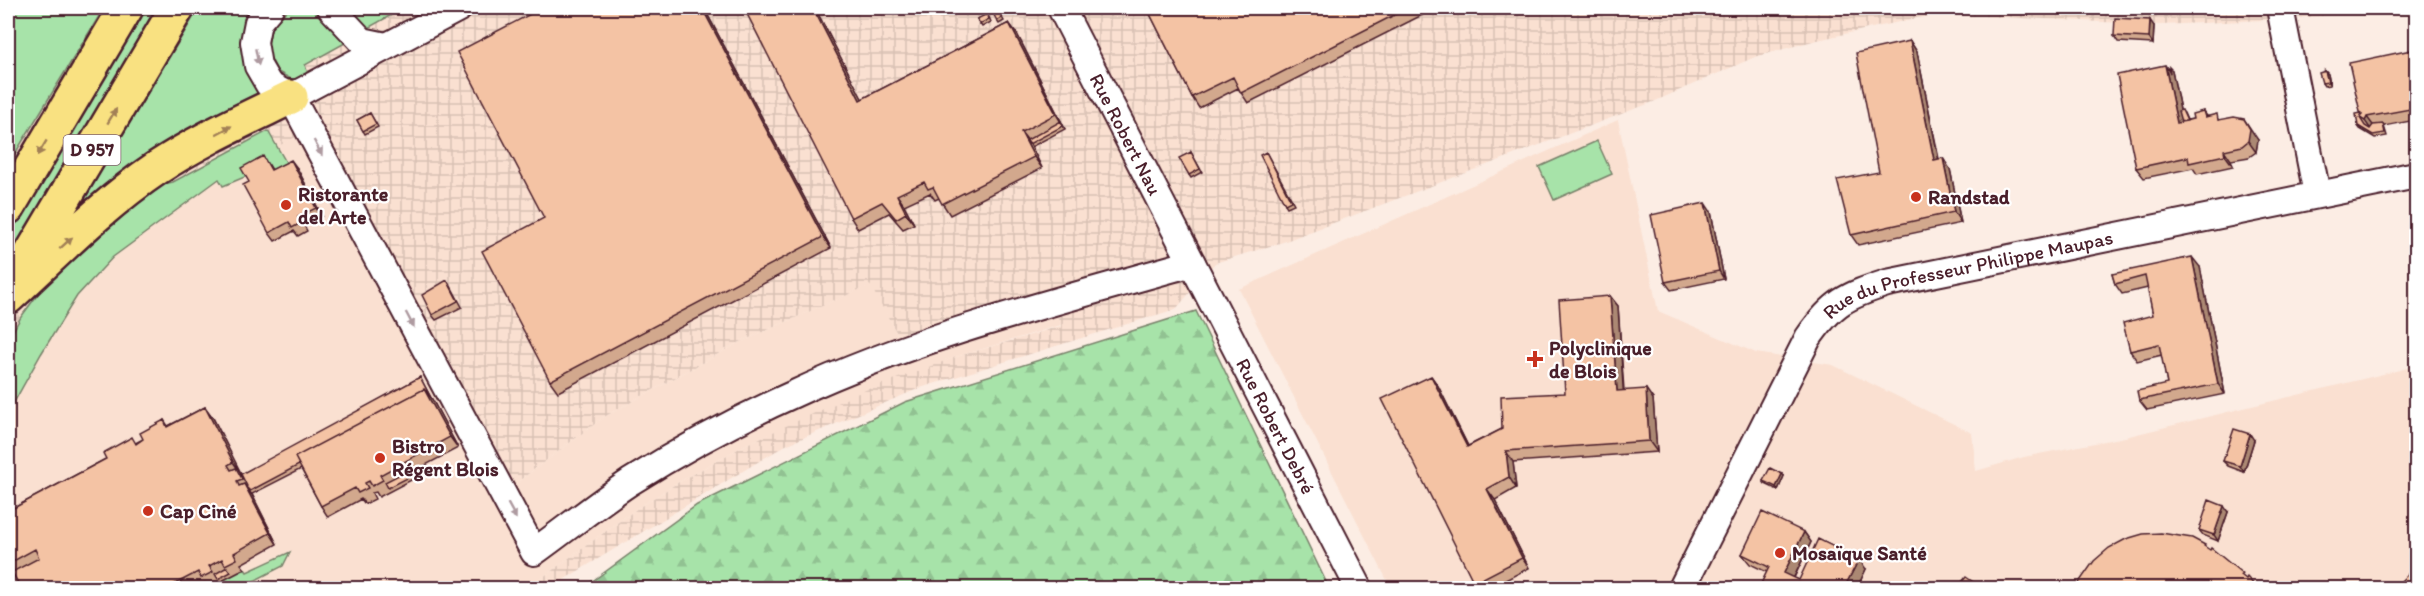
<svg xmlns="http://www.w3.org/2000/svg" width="2424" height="596" viewBox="0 0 2424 596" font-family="Itim,sans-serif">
<defs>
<pattern id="industrial-grid" width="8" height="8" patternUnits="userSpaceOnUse" patternTransform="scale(1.5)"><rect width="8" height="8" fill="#fae0d1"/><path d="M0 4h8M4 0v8" fill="none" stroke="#d8c0b4"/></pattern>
<pattern id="forest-firs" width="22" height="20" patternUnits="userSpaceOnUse" patternTransform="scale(1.5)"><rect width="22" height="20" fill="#a7e3a9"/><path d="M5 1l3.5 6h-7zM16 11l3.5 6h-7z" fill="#91c292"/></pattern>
</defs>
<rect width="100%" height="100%" fill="#fcede4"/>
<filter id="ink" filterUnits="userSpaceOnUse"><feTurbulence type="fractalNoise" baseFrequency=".0167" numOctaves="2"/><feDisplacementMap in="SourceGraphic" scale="12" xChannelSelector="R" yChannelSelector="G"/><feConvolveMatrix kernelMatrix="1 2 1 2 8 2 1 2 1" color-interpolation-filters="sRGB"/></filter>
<g filter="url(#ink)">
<!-- built -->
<path fill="#fae0d1" d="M1618 120 1658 311 1756 353 1833 365 1972 433 1976 471 2024 457 2125 437 2416 366V588H1391L1239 289Z
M301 133 496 498 604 417 738 343 871 284 898 335 1050 289 1061 325 956 357 749 443 679 482 638 508 528 588H8V413L52 334 77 296 113 257 219 178Z"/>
<!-- industrial -->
<path fill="url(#industrial-grid)" d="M89 8H361L377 23 406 8H2416V9L2264 20 2161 25 1945 14 1917 18 1813 41 1755 57 1653 102 1283 242 1215 263 1176 309 920 388 786 445 550 588H528L638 508 679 482 749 443 863 391 956 357 1061 326 1050 289 898 335 870 285 738 343 604 417 496 498 301 134 219 178 113 257 77 296 41 354 8 413V142Z"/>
<!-- grass -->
<path fill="#a7e3a9" stroke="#78816a" stroke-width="1.5" d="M8 8H104L8 165Z
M137 8H163L8 270V225Z
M199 8H256L265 96 71 220Z
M345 8H404L368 28 360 26Z
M310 9 325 18 345 43 305 65 309 77 293 80 278 72 267 51 271 28 286 11Z
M268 131 291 171 247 176 223 186 219 179 113 257 77 296 41 354 8 413V340L21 317 56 270 144 188 173 182Z
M1597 141 1612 174 1554 200 1539 167Z
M290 552 283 566 240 588H194L205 583 209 588 245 569 247 572Z"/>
<!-- forest -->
<path fill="url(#forest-firs)" stroke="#78816a" stroke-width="1.5" d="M1196 311 1329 588H583L697 505 905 402Z"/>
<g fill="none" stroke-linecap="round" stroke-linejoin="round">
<defs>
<g id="minor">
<path d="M270 8 258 22 254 42 258 66 269 85 291 97 534 552C566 529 597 504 630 482 682 449 738 419 794 394 921 335 1058 301 1192 263"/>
<path d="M331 8 362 41 386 46"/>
<path id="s1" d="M1061 8 1359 588"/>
<path d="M2280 8 2317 194"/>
<path d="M291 97 459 8"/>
<path id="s2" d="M1682 588 1808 338C1833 302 1846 296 1887 283L2416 175"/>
</g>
<path id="major" d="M8 207 126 8
M21 271 177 8
M8 297C56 253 102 205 157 168 199 140 246 119 291 97"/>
</defs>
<!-- minor casing -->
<use href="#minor" stroke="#4a1f2b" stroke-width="30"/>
<!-- major casing -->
<use href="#major" stroke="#4a1f2b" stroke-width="38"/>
<!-- minor -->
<use href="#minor" stroke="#fff" stroke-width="26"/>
<!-- major -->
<use href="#major" stroke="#f9e181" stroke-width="33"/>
</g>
<!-- wall -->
<path fill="#d2a88d" stroke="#4a1f2b" stroke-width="1.5" d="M542 8H704L831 248 558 392 550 381 544 218Z
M815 8 862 99 1009 23 1017 34 1065 129 1031 147V146L1042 168 950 215 939 198 935 200 930 193 904 205 914 224 903 229 889 213 858 229 851 218Z
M1147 8H1436L1248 103 1238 88 1199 108 1192 97Z
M1000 14 1004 21 999 24 997 21Z
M989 17 991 22 982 27 977 19Z
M2154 26 2153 44 2118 42 2114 36Z
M1910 41 1917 52 1939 159 1950 169 1961 223 1858 245 1851 235 1879 172Z
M2416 49V120L2384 126 2387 136 2375 138 2360 129 2358 126 2361 113Z
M2167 68 2172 70 2180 110 2184 113 2187 120 2193 119 2203 111 2207 116 2220 120 2258 140 2256 152 2249 157 2231 160 2233 166 2197 174 2193 168 2144 178 2136 168Z
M2325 71 2328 74 2330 85 2324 86 2322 83Z
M370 113 378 127 365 134 357 120Z
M1191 152 1202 172 1191 178 1189 175Z
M1266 152 1294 204 1287 207 1285 204Z
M269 165 272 170 297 168 322 216 304 225 307 231 298 236 294 231 275 241 269 233 249 182Z
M1711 212 1724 279 1671 290 1665 282Z
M2200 267 2225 394 2147 410 2139 400 2167 384 2162 355 2137 361 2130 351 2153 315 2148 288 2122 294 2115 284 2112 274Z
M451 286 462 307 436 320 432 315Z
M1610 296 1618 306 1624 390 1653 399 1657 452 1513 462 1516 488 1495 500 1529 568 1490 588H1478L1474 583 1431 376 1438 386 1468 446 1502 429 1565 393Z
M420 377 458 448 416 470 419 476 379 497 376 492 372 493 375 499 365 504 361 499 328 517 321 506 301 469 252 494 277 544 241 564 245 569 208 588 205 583 194 588H21L14 575 8 578V511L143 439 164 420 168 426 205 407 213 418 242 476Z
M2254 440 2244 472 2228 466 2223 461Z
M1782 474 1784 476 1778 490 1765 484 1763 481Z
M2228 512 2218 541 2203 535 2199 530Z
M1804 532 1811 542 1794 578 1799 580 1866 569 1857 588H1759L1767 572 1750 564 1742 554Z"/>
<!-- shaded-wall -->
<path fill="#ab8873" stroke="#4a1f2b" stroke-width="1.5" d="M702 8H704L831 248 823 237Z
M813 8H815L868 110 860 100Z
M2150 20 2154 26 2153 44 2149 38Z
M1009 23 1017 34 1065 129 1056 114Z
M1910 41 1917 52 1941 171 1934 160Z
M2165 65 2170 73 2169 67 2172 70 2184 130 2177 123Z
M2325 71 2328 74 2330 85 2328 82Z
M2367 117 2375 128 2372 131 2365 121Z
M2244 119 2258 140 2256 152 2248 141Z
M1021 132 1029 142 1042 168 1034 157Z
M2224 150 2231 160 2233 166 2225 155Z
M1943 158 1950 169 1961 223 1954 212Z
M291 160 297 168 322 216 316 208Z
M897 195 904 205 914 224 906 213Z
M1705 203 1711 212 1724 279 1719 271Z
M2192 257 2200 267 2225 394 2218 384Z
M1610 296 1618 306 1624 402 1617 391Z
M1431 376 1438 386 1474 458 1467 447Z
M424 389 432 399 458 448 450 437Z
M1646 389 1653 399 1657 452 1649 441Z
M205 407 213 418 241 473 233 462Z
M2250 434 2254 440 2244 472 2240 466Z
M1506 451 1513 462 1516 488 1509 477Z
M1782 474 1784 476 1778 490 1776 487Z
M244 484 252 495 277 544 270 533Z
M1487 489 1495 500 1529 568 1522 558Z
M2224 506 2228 512 2218 541 2214 535Z
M1804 532 1811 542 1791 583 1784 573Z
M1859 559 1866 569 1857 588H1844Z"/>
<!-- building -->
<path fill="#f4c3a4" stroke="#4a1f2b" stroke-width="1.5" d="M542 8H702L823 237 550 381 482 251 544 218 457 52Z
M744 8H813L860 100 1009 23 1056 114 1021 132 1034 157 942 204 933 187 928 189 924 182 897 195 906 213 896 219 882 202 851 218Z
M1147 8H1408L1241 93 1233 77 1192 97Z
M998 11 1002 18 997 21 993 13Z
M987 14 989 19 980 24 977 19Z
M2115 18 2150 20 2149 38 2114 36Z
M1910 41 1934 160 1943 158 1954 212 1851 235 1837 180 1879 172 1856 53Z
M2416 49V108L2367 117 2365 121 2360 118 2362 113 2360 112 2349 63Z
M2165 65 2177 123 2193 119 2192 114 2203 111 2205 117 2217 114 2218 120 2234 117 2244 119 2250 129 2248 141 2242 146 2224 150 2225 155 2189 163 2188 157 2136 168 2117 75Z
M2325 71 2328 82 2322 83 2319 73Z
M2182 110 2187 121 2181 122 2178 111Z
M370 113 376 124 363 131 357 120Z
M2361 113 2362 114 2360 118 2365 126 2370 129 2373 125 2383 124 2385 133 2373 135 2358 126 2356 114Z
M1061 121 1063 126 1029 144 1027 140Z
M1191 152 1200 169 1189 175 1179 158Z
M1266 152 1291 201 1285 204 1260 155Z
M263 156 271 170 291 160 316 208 298 217 301 223 292 228 289 222 269 233 243 185 249 182 241 168Z
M1705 203 1719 271 1665 282 1651 215Z
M2192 257 2218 384 2139 400 2137 391 2167 384 2159 344 2130 351 2123 323 2153 315 2145 276 2115 284 2112 274Z
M447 280 458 301 432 315 422 295Z
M1610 296 1617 391 1646 389 1649 441 1506 451 1509 477 1487 489 1522 558 1474 583 1382 399 1431 376 1467 447 1502 429 1501 396 1565 393 1559 300Z
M420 377 430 396 424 389 295 457 299 465 250 491 246 487 247 486 241 474Z
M424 389 450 437 380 475 383 480 372 486 369 481 365 483 368 488 358 493 355 488 321 506 295 457Z
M205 407 233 462 228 465 231 470 236 468 242 479 237 481 239 486 244 484 270 533 234 553 237 559 225 565 222 559 209 566 213 572 201 578 198 572 167 588H21L12 572 39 558 35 549 8 564V511L106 459 103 453 132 437 136 444 143 439 140 433 164 420 167 427Z
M2234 429 2250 434 2240 466 2223 461Z
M414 467 417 473 388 488 385 482Z
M1770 468 1782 474 1776 487 1763 481Z
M2209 500 2224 506 2214 535 2199 530Z
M1762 512 1804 532 1784 573 1799 580 1818 539 1859 559 1844 588H1759L1769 567 1742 554Z
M2161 533 2192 538 2205 545 2204 546 2210 550 2211 548 2243 574 2241 575 2246 579 2247 577 2257 588H2077L2080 581 2094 561 2109 548 2126 539 2143 534Z
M227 567 231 572 218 579 215 574Z
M2408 574 2416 582V588H2394Z
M1966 577 1982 588H1957Z"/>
<!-- one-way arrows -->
<defs><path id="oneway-solid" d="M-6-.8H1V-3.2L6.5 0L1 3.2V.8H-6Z" transform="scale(1.5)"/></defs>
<g fill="#ae9aa0">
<use href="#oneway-solid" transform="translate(257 57) rotate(79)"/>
<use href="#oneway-solid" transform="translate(318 148) rotate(62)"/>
<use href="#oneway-solid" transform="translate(410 320) rotate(62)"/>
<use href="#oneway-solid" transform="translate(512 511) rotate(61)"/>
</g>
<g fill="#a28056">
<use href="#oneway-solid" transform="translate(112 116) rotate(-59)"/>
<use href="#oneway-solid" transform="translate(224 130) rotate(-28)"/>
<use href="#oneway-solid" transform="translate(42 148) rotate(121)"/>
<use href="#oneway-solid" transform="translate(66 243) rotate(-42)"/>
</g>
</g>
<!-- markers -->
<g fill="#c8321e" stroke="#fff" stroke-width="2">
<circle cx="1916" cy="197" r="6"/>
<circle cx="286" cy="205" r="6"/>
<path d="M1532 350h6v6h6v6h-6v6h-6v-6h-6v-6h6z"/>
<circle cx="380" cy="458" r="6"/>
<circle cx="148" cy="511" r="6"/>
<circle cx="1780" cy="553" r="6"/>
</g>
<g text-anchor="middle" stroke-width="4.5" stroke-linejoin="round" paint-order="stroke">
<!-- shield labels -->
<rect fill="#fff" stroke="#80626b" stroke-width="1.5" x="63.5" y="135" width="57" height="30" rx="4.5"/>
<g font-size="18" font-weight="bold" fill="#4a1f2b">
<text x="92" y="156">D 957</text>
</g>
<!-- street labels -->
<g font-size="20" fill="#4a1f2b" stroke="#fff">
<text dy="7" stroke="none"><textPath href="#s1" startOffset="142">Rue Robert Nau</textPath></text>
<text dy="7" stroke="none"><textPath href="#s2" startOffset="459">Rue du Professeur Philippe Maupas</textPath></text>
<text dy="7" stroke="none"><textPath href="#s1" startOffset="470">Rue Robert Debré</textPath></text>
</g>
<!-- poi labels -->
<g font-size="20" font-weight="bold" fill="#4a1f2b" stroke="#fff" text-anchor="start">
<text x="298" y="201">Ristorante<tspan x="298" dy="23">del Arte</tspan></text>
<text x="1928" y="204">Randstad</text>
<text x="1549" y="355">Polyclinique<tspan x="1549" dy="23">de Blois</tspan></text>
<text x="392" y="453">Bistro<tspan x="392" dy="23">Régent Blois</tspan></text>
<text x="160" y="518">Cap Ciné</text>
<text x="1792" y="560">Mosaïque Santé</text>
</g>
</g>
<!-- margin -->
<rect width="2424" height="596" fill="none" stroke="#fff" stroke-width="30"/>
<rect x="15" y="15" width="2394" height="566" fill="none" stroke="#4a1f2b" stroke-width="2" filter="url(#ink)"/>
</svg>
